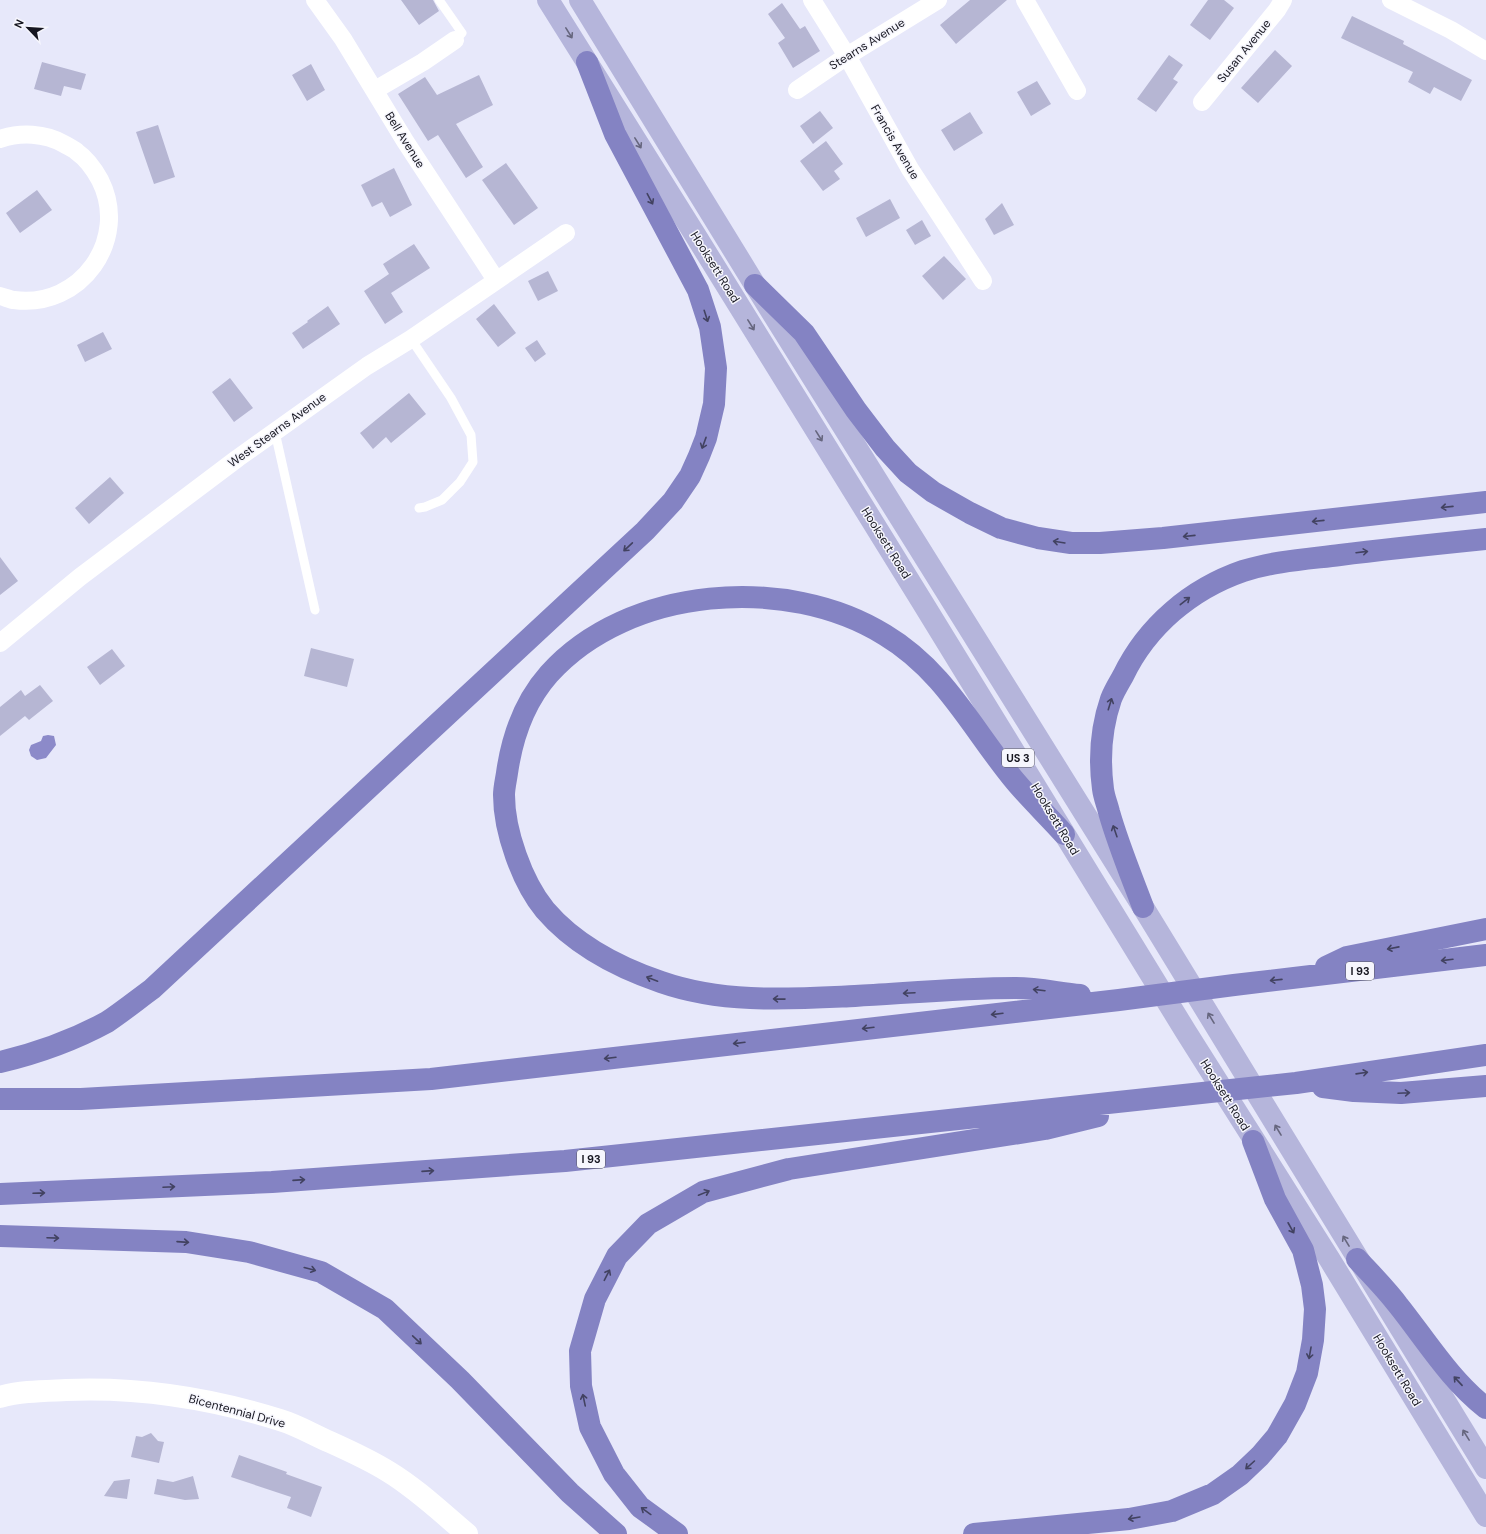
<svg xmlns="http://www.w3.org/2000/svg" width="1486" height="1534" viewBox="0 0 1486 1534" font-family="'DM Sans',sans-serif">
<rect width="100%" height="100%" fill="#e7e8fa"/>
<!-- water -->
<path fill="#8c8ac9" d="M48 735 54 736 56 745 46 758 37 760 31 756 29 750 31 745 41 741 43 736Z"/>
<!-- building -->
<path fill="#b6b6d3" d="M401 0H433L439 11 419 25Z
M970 0H1007L956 44 940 25Z
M1208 0H1224L1234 8 1210 40 1190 25Z
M782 3 800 29 805 26 820 51 793 68 778 43 785 38 768 14Z
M1352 16 1404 41 1403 44 1472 80 1461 101 1434 87 1430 94 1408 82 1413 72 1341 38Z
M1275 50 1292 66 1258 103 1241 88Z
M1169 55 1183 65 1173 79 1178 82 1156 112 1137 99Z
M42 62 86 74 81 90 64 86 61 96 34 89Z
M311 64 325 90 307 101 292 75Z
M479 75 493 105 456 124 483 167 466 178 438 135 428 141 398 94 425 77 437 95Z
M1037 81 1051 104 1031 116 1017 92Z
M820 111 833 128 813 144 800 126Z
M970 112 983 133 954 151 941 130Z
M158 125 175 177 154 184 136 132Z
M826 141 843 164 834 171 840 179 823 191 800 161Z
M506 163 538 208 514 225 482 180Z
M394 168 412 205 390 217 382 202 372 207 361 185Z
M37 190 52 210 20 233 6 213Z
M890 199 900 218 866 237 856 218Z
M1002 203 1014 225 994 235 985 219Z
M922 220 931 236 915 245 906 230Z
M414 244 430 268 391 293 403 312 385 324 364 291 389 274 383 264Z
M944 256 966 279 943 300 922 276Z
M548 271 558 291 538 301 528 281Z
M494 304 516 333 498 347 476 319Z
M328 306 340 324 303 349 292 333 308 322 307 321Z
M103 332 112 349 85 362 77 345Z
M537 340 546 354 535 362 525 348Z
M230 378 253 408 234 422 212 392Z
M409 393 426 414 391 443 386 437 373 449 360 433Z
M110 477 124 493 89 524 75 508Z
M0 557 18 581 0 595Z
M311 648 354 659 347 687 304 676Z
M112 649 125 666 100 685 87 667Z
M40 685 53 701 29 720 25 716 0 736V707L21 690 25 696Z
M151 1433 158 1441 164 1442 159 1463 131 1457 136 1436 142 1437Z
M239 1455 287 1472 286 1474 322 1487 311 1517 287 1508 291 1497 231 1477Z
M193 1476 199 1499 185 1500 154 1494 157 1479 173 1482Z
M130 1479 127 1499 104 1496 114 1481Z"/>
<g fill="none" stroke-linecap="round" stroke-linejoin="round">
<!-- service -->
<path stroke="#fff" stroke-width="9" d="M439 0 462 33 455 40
M411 339 451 398 471 435 473 462 460 482 442 500 425 507 419 508
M275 432 315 610"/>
<!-- minor -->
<path stroke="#fff" stroke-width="18" d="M315 0 343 39 405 141 496 280
M812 0 847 56 910 169 983 281
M1025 0 1077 91
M1391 0 1451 30 1486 51
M375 90 423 62 455 40
M797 90 847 56 938 0
M1202 102 1277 10 1283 0
M0 139C20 132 45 133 64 144 69 147 74 149 77 152 87 159 94 169 100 180 130 239 81 309 14 300 10 300 5 297 0 296
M0 643 80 577 238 458 367 366 411 339 566 233"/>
<!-- tertiary -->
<path stroke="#fff" stroke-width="22" d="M0 1397C21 1391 44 1391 66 1390 139 1387 210 1398 280 1420 297 1425 314 1435 330 1442 350 1451 370 1460 389 1472 417 1489 442 1513 467 1534"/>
<!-- primary -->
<path stroke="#b5b5db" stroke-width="22" d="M548 0 694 233 921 600 1186 1032 1330 1260 1486 1516
M580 0 755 285 1143 907 1486 1468"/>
<!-- motorway -->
<path stroke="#8483c3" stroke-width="22" d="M755 285 804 333 856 410 885 448 908 473 933 492 970 513 1001 528 1038 538 1071 543H1100L1163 538 1486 502
M1064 834C1048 816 1030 799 1015 781 972 729 945 671 885 635 787 574 628 586 549 674 525 701 512 738 507 773 506 780 504 788 504 795 504 831 522 882 545 910 575 945 617 967 661 982 724 1004 790 999 855 996 908 993 962 988 1015 988 1037 988 1059 993 1080 995
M1143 907C1131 875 1118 844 1109 812 1107 804 1104 797 1103 789 1099 759 1101 728 1111 699 1114 691 1119 683 1123 676 1147 626 1191 589 1243 571 1274 561 1308 559 1340 555 1388 549 1437 544 1486 539
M1326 967 1347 957 1486 929
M0 1062C38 1053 72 1041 107 1022 122 1012 137 1000 152 989L645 531 673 501 690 476 699 456 706 438 714 404 716 368 710 327 698 290 615 134 587 62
M1323 1087 1354 1091 1401 1093 1486 1086
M0 1099H81L431 1079 1119 1000 1234 985 1486 955
M0 1194 272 1182 565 1161 1296 1083 1486 1055
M0 1236 186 1242 249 1252 321 1272 385 1309 460 1380 570 1493 616 1534
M1357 1259C1371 1274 1386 1289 1398 1305 1426 1340 1450 1380 1486 1408
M677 1534 640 1507 614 1474 590 1427 581 1386 580 1351 595 1299 617 1256 648 1224 703 1192 789 1169 1045 1129 1098 1116
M974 1534 1129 1519 1172 1511 1213 1494 1240 1475 1260 1456 1277 1436 1295 1404 1307 1373 1313 1340 1315 1309 1312 1285 1303 1250 1275 1199 1253 1141"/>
</g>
<!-- one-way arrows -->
<defs><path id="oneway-shaft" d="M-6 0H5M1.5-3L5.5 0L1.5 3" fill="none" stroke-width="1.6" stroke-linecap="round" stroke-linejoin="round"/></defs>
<g stroke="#66667e">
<use href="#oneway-shaft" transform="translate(569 33) rotate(58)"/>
<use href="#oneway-shaft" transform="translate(638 143) rotate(58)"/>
<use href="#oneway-shaft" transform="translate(751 325) rotate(58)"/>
<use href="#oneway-shaft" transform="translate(819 436) rotate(58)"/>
<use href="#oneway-shaft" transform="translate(1211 1018) rotate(-121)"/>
<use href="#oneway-shaft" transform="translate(1278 1130) rotate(-121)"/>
<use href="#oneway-shaft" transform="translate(1346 1241) rotate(-121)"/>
<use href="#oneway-shaft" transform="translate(1466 1435) rotate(-122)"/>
</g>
<g stroke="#424261">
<use href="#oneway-shaft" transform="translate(650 199) rotate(62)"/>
<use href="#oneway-shaft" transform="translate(706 316) rotate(72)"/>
<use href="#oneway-shaft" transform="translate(704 443) rotate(110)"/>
<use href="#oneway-shaft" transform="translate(1447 507) rotate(174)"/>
<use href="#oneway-shaft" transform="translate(1318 521) rotate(174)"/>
<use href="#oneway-shaft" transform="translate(1189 536) rotate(174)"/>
<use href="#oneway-shaft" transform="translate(1059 542) rotate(-171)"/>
<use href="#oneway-shaft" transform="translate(628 547) rotate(137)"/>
<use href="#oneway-shaft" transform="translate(1362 552) rotate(-7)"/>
<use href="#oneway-shaft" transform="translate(1185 601) rotate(-38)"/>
<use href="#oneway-shaft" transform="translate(1110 704) rotate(-73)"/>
<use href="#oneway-shaft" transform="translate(1115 831) rotate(-109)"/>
<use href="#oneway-shaft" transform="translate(1393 948) rotate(169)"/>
<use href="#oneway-shaft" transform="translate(1447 960) rotate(173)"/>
<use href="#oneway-shaft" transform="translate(652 979) rotate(-159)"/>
<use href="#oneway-shaft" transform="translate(1276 980) rotate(174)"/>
<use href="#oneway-shaft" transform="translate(1039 990) rotate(-173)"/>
<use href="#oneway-shaft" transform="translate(909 993) rotate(177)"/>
<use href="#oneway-shaft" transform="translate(779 999) rotate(-179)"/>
<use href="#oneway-shaft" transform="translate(997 1014) rotate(173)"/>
<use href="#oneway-shaft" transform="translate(868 1028) rotate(173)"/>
<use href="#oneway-shaft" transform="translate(739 1043) rotate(173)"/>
<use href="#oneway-shaft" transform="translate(610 1058) rotate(173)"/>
<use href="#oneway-shaft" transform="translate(1362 1073) rotate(-8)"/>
<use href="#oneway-shaft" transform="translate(1404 1093) rotate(-3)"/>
<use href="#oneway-shaft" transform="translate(428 1171) rotate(-4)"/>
<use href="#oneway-shaft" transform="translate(299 1180) rotate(-4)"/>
<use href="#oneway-shaft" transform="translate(169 1187) rotate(-3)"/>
<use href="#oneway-shaft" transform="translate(39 1193) rotate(-2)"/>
<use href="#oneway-shaft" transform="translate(704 1193) rotate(-22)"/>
<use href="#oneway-shaft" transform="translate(1291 1228) rotate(61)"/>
<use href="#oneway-shaft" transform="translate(53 1238) rotate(2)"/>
<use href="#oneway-shaft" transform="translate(183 1242) rotate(4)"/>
<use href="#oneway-shaft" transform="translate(310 1269) rotate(15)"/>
<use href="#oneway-shaft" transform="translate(607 1275) rotate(-63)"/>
<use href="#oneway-shaft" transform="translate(417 1340) rotate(43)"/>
<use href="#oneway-shaft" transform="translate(1310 1353) rotate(100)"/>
<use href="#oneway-shaft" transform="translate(1458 1381) rotate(-133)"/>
<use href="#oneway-shaft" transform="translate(584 1400) rotate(-102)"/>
<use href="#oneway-shaft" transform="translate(1250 1465) rotate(138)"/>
<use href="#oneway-shaft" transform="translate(646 1511) rotate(-144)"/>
<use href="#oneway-shaft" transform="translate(1134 1518) rotate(170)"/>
</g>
<g text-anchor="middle" stroke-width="3" stroke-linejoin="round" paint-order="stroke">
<!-- shield labels -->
<g fill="#f6f6fd" stroke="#595962" stroke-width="1">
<rect x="1002" y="749" width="32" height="18" rx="3"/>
<rect x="1346" y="962" width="28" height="18" rx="3"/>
<rect x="577" y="1150" width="28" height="18" rx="3"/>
</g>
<g font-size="11" font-weight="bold" fill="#161620">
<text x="1018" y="762">US 3</text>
<text x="1360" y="975">I 93</text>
<text x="591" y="1163">I 93</text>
</g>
<!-- street labels -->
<g font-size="12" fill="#161620" stroke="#f6f6fd">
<text transform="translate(867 44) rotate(-32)" y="4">Stearns Avenue</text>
<text transform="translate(1244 51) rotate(-51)" y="4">Susan Avenue</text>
<text transform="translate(405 140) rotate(58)" y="4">Bell Avenue</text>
<text transform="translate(895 142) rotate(60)" y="4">Francis Avenue</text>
<text transform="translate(715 267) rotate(58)" y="4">Hooksett Road</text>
<text transform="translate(277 430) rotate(-36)" y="4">West Stearns Avenue</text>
<text transform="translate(886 543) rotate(58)" y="4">Hooksett Road</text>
<text transform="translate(1055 819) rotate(59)" y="4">Hooksett Road</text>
<text transform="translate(1225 1095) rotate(58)" y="4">Hooksett Road</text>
<text transform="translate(1397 1370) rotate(59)" y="4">Hooksett Road</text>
<text transform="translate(237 1411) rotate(15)" y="4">Bicentennial Drive</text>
</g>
</g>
<!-- north arrow -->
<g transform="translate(28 28) rotate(295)" stroke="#f6f6fd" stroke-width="3" paint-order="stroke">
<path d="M0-3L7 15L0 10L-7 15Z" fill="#161620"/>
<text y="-6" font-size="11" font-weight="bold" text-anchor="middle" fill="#161620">N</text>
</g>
</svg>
